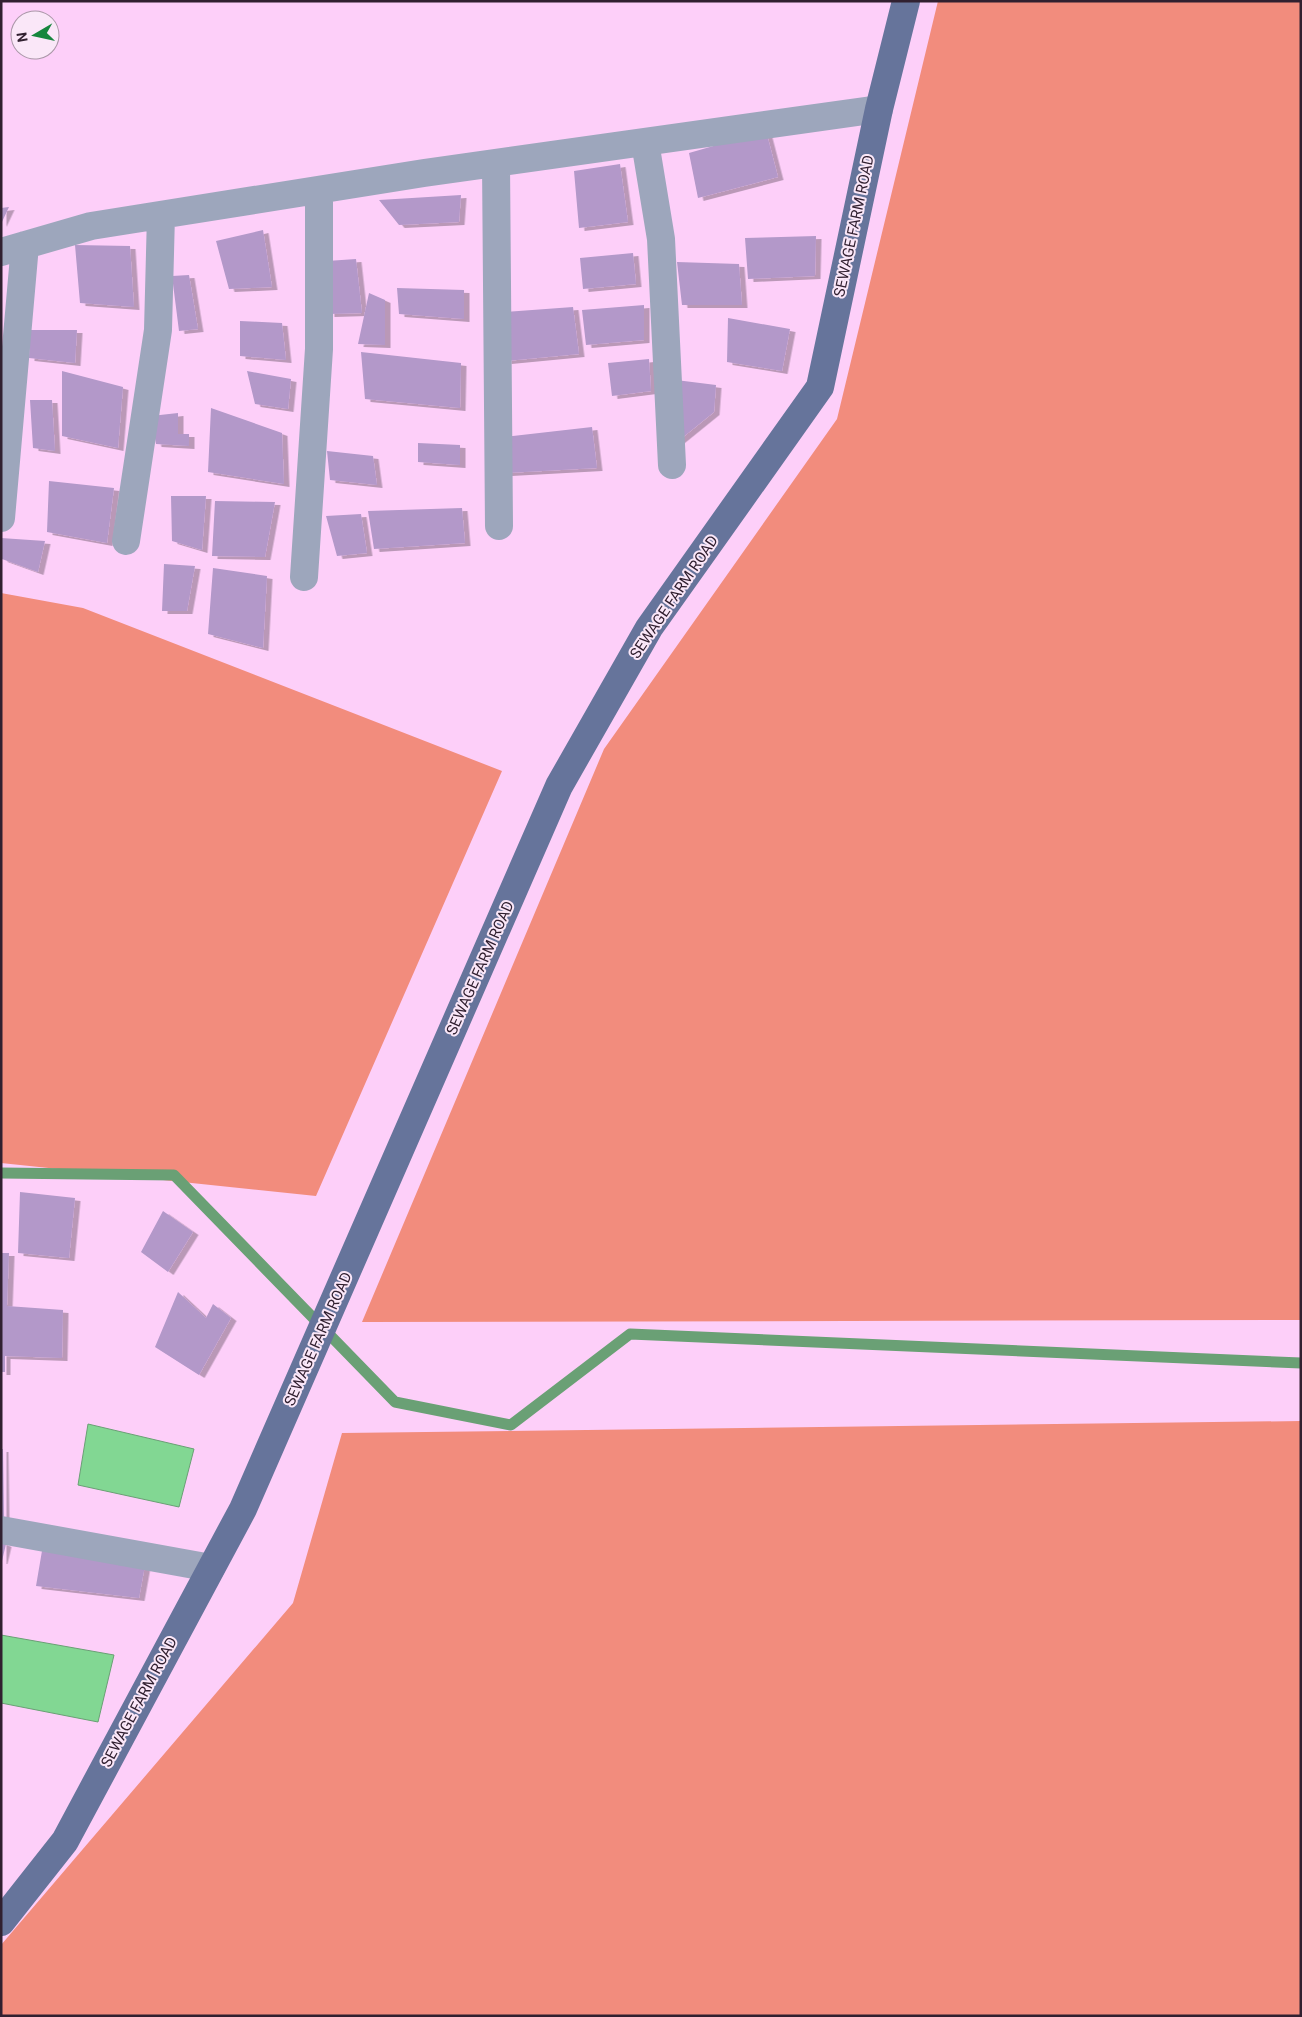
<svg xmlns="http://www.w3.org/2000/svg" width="1302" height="2017" viewBox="0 0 1302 2017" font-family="Roboto,sans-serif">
<defs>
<filter id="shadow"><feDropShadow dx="5.5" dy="3" stdDeviation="0" flood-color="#0004"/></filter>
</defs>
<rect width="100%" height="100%" fill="#fdcff9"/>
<!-- forest -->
<path fill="#f28c7d" d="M938 1H1301V1320L362 1322 604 749 837 419Z
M1 593 83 608 502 771 316 1196 1 1163Z
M1301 1421V2016H1V1945L293 1603 342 1433Z"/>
<!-- water -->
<path fill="#82d793" stroke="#6aa075" d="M88 1424 194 1449 179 1507 78 1485Z
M1 1635 114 1655 98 1722 1 1703Z"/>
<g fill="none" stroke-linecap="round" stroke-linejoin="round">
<!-- stream -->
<path stroke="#6aa075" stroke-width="11" d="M1 1173 174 1175 395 1402 511 1425 630 1334 1301 1363"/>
</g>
<!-- building -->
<path fill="#b398c9" filter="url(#shadow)" d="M766 131 778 177 698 198 689 153Z
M620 164 628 222 579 228 574 171Z
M461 195 459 222 399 225 379 200Z
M9 207 1 224V208Z
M263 230 272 287 229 289 216 241Z
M816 236 815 276 748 279 745 238Z
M75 245 130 246 134 307 80 303Z
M633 253 636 284 583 289 580 258Z
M356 259 362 313 329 314 327 261Z
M677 262 739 264 742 305H682Z
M189 275 198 329 179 331 172 276Z
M397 288 464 290V319L399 314Z
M369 293 385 300V345L358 344Z
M644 305V340L586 345 582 310Z
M573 307 579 354 506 361 505 312Z
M728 318 790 329 782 371 727 362Z
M240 321 282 323 286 360 240 356Z
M30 330H77L75 363 29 358Z
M361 352 461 363 460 408 365 399Z
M649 359 651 391 612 396 608 363Z
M62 371 123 387 118 448 62 436Z
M247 371 291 379 288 409 255 404Z
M676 380 716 385 714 412 677 442Z
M30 400H52L55 451 33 448Z
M211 408 282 433 284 484 208 472Z
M178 413V434H189V446L156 444 151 416Z
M592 427 597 468 506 473 504 437Z
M418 443 460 445V465L418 462Z
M327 451 373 456 377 485 330 480Z
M49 481 114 488 107 543 47 532Z
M171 496H206L202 550 172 541Z
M215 501 275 502 265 557 212 556Z
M462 508 465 543 374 549 368 511Z
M361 514 367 553 337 556 326 516Z
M1 538 45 541 38 572 2 559Z
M164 564 195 566 187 611H162Z
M213 568 267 576 263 648 208 634Z
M20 1192 75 1198 69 1258 18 1253Z
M163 1211 193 1232 168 1272 141 1252Z
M1 1253H9L7 1306 63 1310 62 1358 5 1356V1372H1Z
M178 1292 206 1318 213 1304 231 1318 199 1375 155 1347Z
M1 1449H3L4 1518H1Z
M1 1542 6 1544 2 1561H1Z
M43 1545 145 1565 139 1598 36 1586Z"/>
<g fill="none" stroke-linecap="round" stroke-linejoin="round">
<!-- minor -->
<path stroke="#9da6bc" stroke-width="28" d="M645 142 661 239 672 465
M496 163 499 526
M1 252 91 226 424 173 879 109
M1 518 25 245
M126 541 158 330 161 215
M304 577 319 349V190
M1 1530 211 1568"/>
<!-- major -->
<path stroke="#66749b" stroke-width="28" d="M1 1922 65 1841 243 1509 559 786 649 628 820 387 879 109 906 1"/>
</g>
<g text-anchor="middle" stroke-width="4" stroke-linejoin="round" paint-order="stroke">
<!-- street labels -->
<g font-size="15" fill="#312030" stroke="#fae7f8">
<text transform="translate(854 226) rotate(-78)" y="5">SEWAGE FARM ROAD</text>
<text transform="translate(674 597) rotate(-56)" y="5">SEWAGE FARM ROAD</text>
<text transform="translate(480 968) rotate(-66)" y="5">SEWAGE FARM ROAD</text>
<text transform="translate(318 1339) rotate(-66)" y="5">SEWAGE FARM ROAD</text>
<text transform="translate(139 1702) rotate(-62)" y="5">SEWAGE FARM ROAD</text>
</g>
</g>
<!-- border -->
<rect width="1302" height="2017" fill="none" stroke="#312030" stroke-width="5"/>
<!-- north arrow -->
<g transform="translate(35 35) rotate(261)"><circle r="24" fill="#fae7f8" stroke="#aa97a8"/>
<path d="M0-4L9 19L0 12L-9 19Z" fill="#16863d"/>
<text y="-8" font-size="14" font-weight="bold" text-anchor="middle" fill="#312030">N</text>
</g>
</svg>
